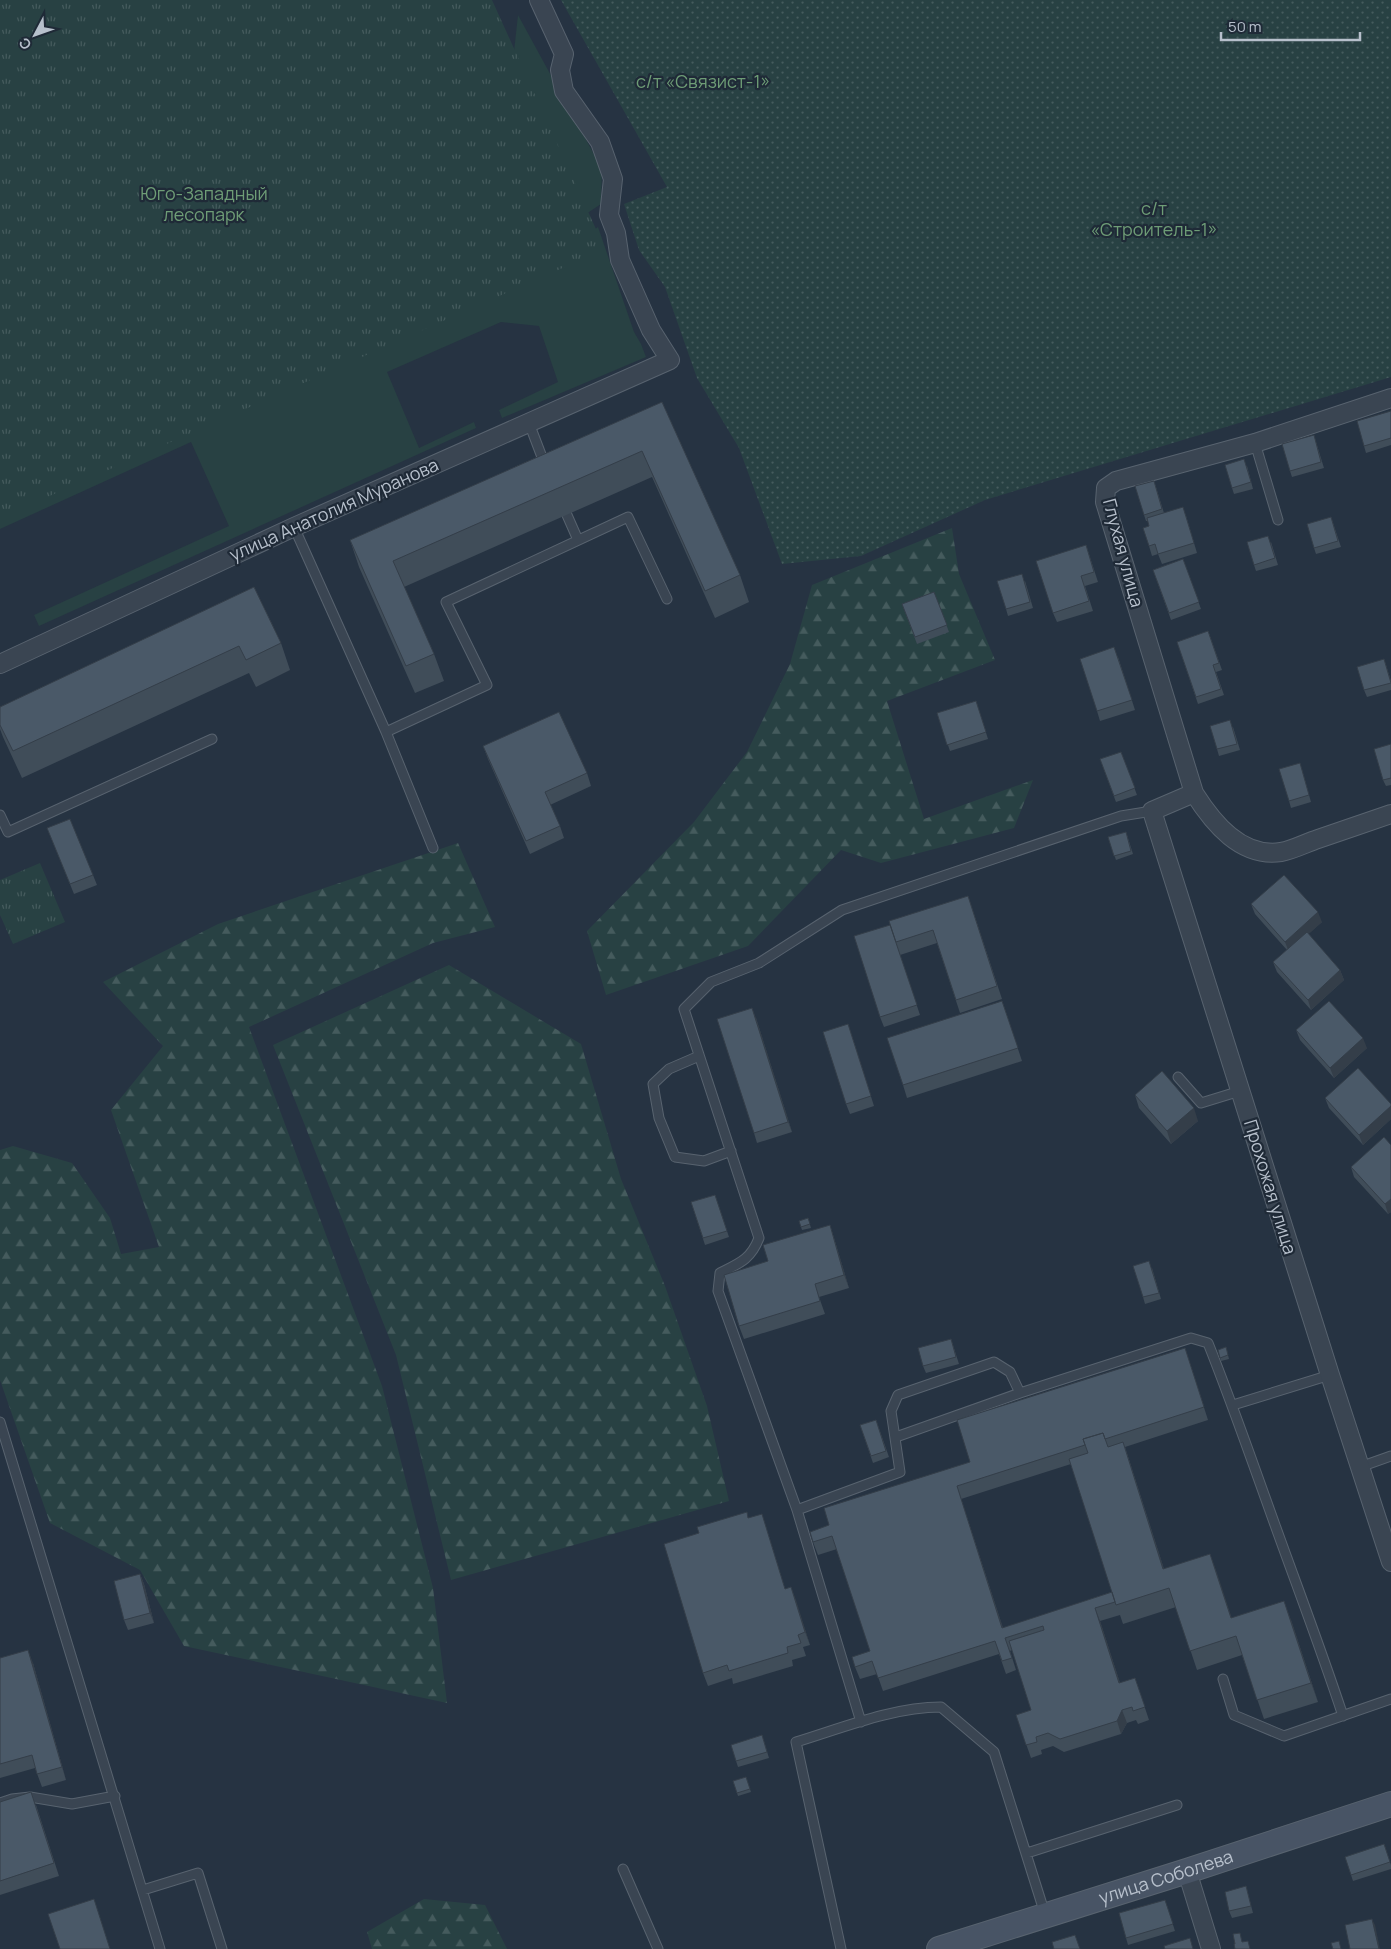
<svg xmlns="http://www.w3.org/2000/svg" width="1391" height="1949" viewBox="0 0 1391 1949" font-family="Manrope,sans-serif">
<defs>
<pattern id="forest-firs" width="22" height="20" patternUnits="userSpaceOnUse" patternTransform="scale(1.25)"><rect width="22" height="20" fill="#284143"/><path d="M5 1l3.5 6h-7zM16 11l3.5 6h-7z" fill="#455b5d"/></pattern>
<pattern id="park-tufts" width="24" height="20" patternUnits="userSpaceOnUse" patternTransform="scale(1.25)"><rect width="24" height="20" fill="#284143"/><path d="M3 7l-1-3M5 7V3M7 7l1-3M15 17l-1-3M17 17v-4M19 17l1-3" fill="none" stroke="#455b5d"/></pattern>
<pattern id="garden-dots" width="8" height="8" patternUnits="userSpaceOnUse" patternTransform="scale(1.25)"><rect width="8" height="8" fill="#284143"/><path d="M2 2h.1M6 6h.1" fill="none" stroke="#455b5d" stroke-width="1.8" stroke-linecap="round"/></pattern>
</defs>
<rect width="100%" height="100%" fill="#263342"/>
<!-- grass -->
<path fill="#284143" d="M518 15 602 169 601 204 580 218 585 236 598 227 634 332 641 344 646 357 502 418 499 410 558 382 539 326 501 322 387 372 419 448 474 422 476 428 39 626 34 615 229 526 191 442 0 529V517L506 125Z"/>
<!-- forest -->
<path fill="url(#forest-firs)" d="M952 528 959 574 995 660 887 701 924 819 1033 780 1014 828 881 863 841 850 748 946 606 995 587 931 694 822 747 752 790 664 812 585Z
M458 843 495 927 433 943 249 1027 382 1386 433 1588 447 1703 184 1646 140 1570 50 1523 0 1380V1150L13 1146 72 1163 110 1218 121 1254 159 1247 111 1110 163 1046 103 982 218 924Z
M449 965 581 1044 621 1179 665 1286 707 1406 729 1501 451 1580 396 1355 273 1045Z
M424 1899 485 1905 507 1949H372L367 1932Z"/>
<!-- park -->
<path fill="url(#park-tufts)" d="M0 0H492L605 249 0 518Z
M40 863 65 922 13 944 0 915V880Z"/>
<!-- garden -->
<path fill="url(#garden-dots)" d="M561 0H1391V377L985 500 861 556 782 564 739 448 697 378 665 287 639 250 624 204 667 187Z"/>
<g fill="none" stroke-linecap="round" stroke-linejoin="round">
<defs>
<path id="lane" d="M529 423 545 465
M1255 443 1278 520
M567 515 578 540
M294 527 386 732 433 848
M386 732 487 685 446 602 628 517 667 599
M0 815 8 832 212 739
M699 1056 669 1069 653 1084 659 1118 675 1157 704 1161 731 1151
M1178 1077 1201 1103 1240 1091
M1233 1405 1330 1375
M0 1422 160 1949
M896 1437 1020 1393 1191 1338 1208 1343C1232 1403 1253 1464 1275 1525 1298 1589 1322 1652 1343 1716
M1360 1467 1391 1456
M797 1510 900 1472 891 1411 898 1395 994 1362 1010 1372 1020 1393
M1223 1679 1234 1715 1284 1736 1391 1699
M861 1722 797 1510 718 1291 720 1273C740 1263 751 1259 759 1238L684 1009 711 982 759 963 842 910 1121 816 1152 811
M0 1803 12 1799 30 1797 72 1804 115 1796
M1027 1853 1177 1805
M623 1869 658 1949
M143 1890 198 1873 222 1949
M841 1949 796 1742C842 1728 893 1707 941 1707L994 1752 1045 1914"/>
<path id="street" d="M1391 398 1255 443 1116 481 1106 488 1105 502 1194 793C1213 823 1241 858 1281 852 1293 850 1306 843 1318 839 1342 831 1367 822 1391 814
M0 664 294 527 670 360 651 330 620 260 616 233 609 215 613 179 600 142 564 91 560 70 564 54 539 0
M1194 793 1152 811 1330 1375 1391 1562
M1187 1871 1211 1949"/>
<g id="secondary">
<path id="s1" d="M939 1949 1187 1871 1391 1804"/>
</g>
</defs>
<!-- lane casing -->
<use href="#lane" stroke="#58636f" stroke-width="11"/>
<!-- street casing -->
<use href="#street" stroke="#58636f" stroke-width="20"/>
<!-- secondary casing -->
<use href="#secondary" stroke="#58636f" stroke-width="26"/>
<!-- lane -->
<use href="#lane" stroke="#3a4552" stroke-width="9"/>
<!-- street -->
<use href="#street" stroke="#3a4552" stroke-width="18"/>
<!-- secondary -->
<use href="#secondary" stroke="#485465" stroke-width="24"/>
</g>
<!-- wall -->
<path fill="#404d59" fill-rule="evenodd" d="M662 402 740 575 749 602 715 618 652 477 404 587 434 654 444 681 415 693 359 567 350 540Z
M1391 411V445L1366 453 1364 446Z
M1316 442 1324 468 1292 477 1290 471Z
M1247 466 1253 489 1234 494 1232 488Z
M1154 481 1164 513 1186 516 1197 553 1162 564 1158 554 1152 556 1149 546V526L1148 521H1146L1144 515Z
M1331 517 1341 547 1316 554 1314 548Z
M1271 542 1278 565 1256 571 1254 565Z
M1086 545 1098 582 1085 586 1093 611 1057 622 1053 613Z
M1183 559 1201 609 1171 620 1153 570Z
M1025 581 1033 608 1008 616 1006 609Z
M254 587 281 643 290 670 256 687 249 673 22 778 3 737 0 729V707Z
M934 592 949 632 917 644 902 604Z
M1208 631 1222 670 1216 672 1224 695 1198 704 1177 642Z
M1118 657 1135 710 1100 721 1097 711Z
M1384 659 1391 681V690L1367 697 1364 690Z
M976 701 988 739 950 751 937 713Z
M1233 727 1240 750 1219 756 1217 749Z
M1391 744V785L1386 786 1383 780Z
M483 746 587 773 591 786 550 805 560 826 564 838 530 854 488 759Z
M1121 752 1137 795 1116 802 1100 759Z
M1302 770 1311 802 1291 808 1289 801Z
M47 828 93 875 97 885 74 894Z
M1126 832 1133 854 1116 860 1108 837Z
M968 896 1002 999 960 1013 937 943 900 955 920 1015 884 1027 880 1017 890 925Z
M1251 904 1322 922 1308 934 1340 970 1344 980 1311 1010 1277 972 1273 962 1287 950 1255 914Z
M1002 1001 1022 1061 907 1098 903 1085Z
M756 1018 792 1132 757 1143 754 1133Z
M848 1024 874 1106 850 1114 846 1104Z
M1296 1030 1367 1048 1334 1078 1300 1040Z
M1135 1095 1198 1121 1171 1144 1139 1108Z
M1325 1098 1391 1104V1119L1363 1145 1329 1108Z
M1391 1145V1212L1388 1214 1354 1177 1351 1167Z
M715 1195 729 1237 705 1245 691 1202Z
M808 1218 811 1228 802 1230 799 1221Z
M830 1225 834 1238 849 1288 819 1297 825 1314 744 1339 739 1326 768 1261Z
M1152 1268 1161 1299 1145 1304 1143 1297Z
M951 1339 959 1364 926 1373 923 1366Z
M1226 1347 1229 1359 1221 1361 1218 1350Z
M1185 1348 1208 1420 1125 1447 1164 1569 1210 1554 1231 1618 1291 1620 1318 1702 1264 1719 1242 1655 1197 1670 1176 1607 1123 1624 1120 1615 1100 1621 1120 1683 1135 1678 1149 1720 1138 1724 1136 1720 1127 1723 1121 1734 1064 1752 1053 1746 1041 1750 1042 1754 1031 1758 1016 1715 1031 1710 1012 1650 1010 1651 1016 1670 1006 1674 999 1654 883 1691 877 1674 860 1679 855 1667 870 1651 837 1549 818 1555 813 1542 829 1525 970 1462ZM1071 1464 1112 1592 1003 1628 961 1499Z
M876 1420 889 1457 873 1463 860 1425Z
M749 1518 766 1527 785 1589 791 1587 810 1645 803 1647 806 1656 792 1660 793 1666 733 1684 732 1678 708 1686 703 1673Z
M140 1574 144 1584 154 1623 128 1630 124 1620Z
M0 1658 33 1663 66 1780 42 1787 35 1768 0 1778Z
M762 1735 769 1758 738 1767 736 1761Z
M746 1777 751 1792 738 1796 733 1781Z
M0 1802 36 1805 59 1876 0 1895Z
M1384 1844 1391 1865V1869L1353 1881 1351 1875Z
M1246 1886 1253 1913 1232 1918 1229 1911Z
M1167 1906 1175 1931 1128 1945 1126 1938Z"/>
<!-- shaded-wall -->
<path fill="#343e49" d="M1318 912 1322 922 1289 952 1285 942Z
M1340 970 1344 980 1311 1010 1308 1000Z
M752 1008 756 1018 792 1132 788 1122Z
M1363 1038 1367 1048 1334 1078 1330 1068Z
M1391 1106V1119L1363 1145 1359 1135Z
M1194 1108 1198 1121 1171 1144 1167 1131Z
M1391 1199V1212L1388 1214 1385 1204Z
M830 1225 834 1238 849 1288 844 1275Z
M1123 1442 1129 1461 1170 1588 1163 1569Z
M957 1486 961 1499 1007 1641 1002 1628Z
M1210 1554 1217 1573 1238 1637 1231 1618Z
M140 1574 144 1584 154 1623 150 1613Z
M791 1587 796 1600 810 1645 805 1632Z
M1284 1601 1291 1620 1318 1702 1311 1683Z
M1095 1608 1100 1621 1124 1696 1119 1683Z
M28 1650 33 1663 66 1780 62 1767Z
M1122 1710 1127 1723 1121 1734 1117 1721Z
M1372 1919 1375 1925 1380 1949H1379Z"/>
<!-- building -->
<path fill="#4a5968" stroke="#343e49" d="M662 402 740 575 705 591 642 451 393 561 434 654 406 666 350 540Z
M1391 411V438L1364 446 1357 421Z
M1314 435 1321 462 1290 471 1282 444Z
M1244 459 1251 482 1232 488 1225 465Z
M1154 481 1162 509 1144 515 1135 486Z
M1183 507 1194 543 1158 554 1155 544 1149 546 1143 528 1149 526 1147 518Z
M1331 517 1338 541 1314 548 1307 524Z
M1268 536 1275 558 1254 565 1247 542Z
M1086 545 1094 572 1081 576 1089 601 1053 613 1036 561Z
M1183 559 1199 602 1169 613 1153 570Z
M1022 574 1030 602 1006 609 997 581Z
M254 587 281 643 246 660 239 646 13 751 0 725V707Z
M934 592 947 625 915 637 902 604Z
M1208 631 1219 663 1213 665 1221 689 1196 697 1177 642Z
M1114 647 1132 700 1097 711 1080 659Z
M1384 659 1391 683 1364 690 1357 667Z
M976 701 986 732 947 745 937 713Z
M559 712 587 773 545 792 560 826 526 841 483 746Z
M1230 720 1237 744 1217 749 1210 726Z
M1391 744V778L1383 780 1374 749Z
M1121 752 1135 788 1114 796 1100 759Z
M1300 763 1309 795 1289 801 1279 769Z
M70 819 93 875 70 884 47 828Z
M1126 832 1131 851 1114 856 1108 837Z
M1284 875 1318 912 1285 942 1251 904Z
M968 896 997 986 956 1000 933 930 896 942 889 921Z
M890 925 917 1005 880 1017 854 936Z
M1307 932 1340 970 1308 1000 1273 962Z
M1002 1001 1018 1048 903 1085 887 1038Z
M1329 1001 1363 1038 1330 1068 1296 1030Z
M752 1008 788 1122 754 1133 717 1019Z
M848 1024 871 1096 846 1104 823 1032Z
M1358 1068 1391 1104V1106L1359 1135 1325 1098Z
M1162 1071 1194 1108 1167 1131 1135 1095Z
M1384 1137 1391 1145V1199L1385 1204 1351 1167Z
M715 1195 727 1231 703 1238 691 1202Z
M808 1218 810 1224 801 1227 799 1221Z
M830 1225 844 1275 815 1284 820 1301 739 1326 724 1275 768 1261 763 1245Z
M1149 1261 1159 1293 1143 1297 1133 1266Z
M951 1339 956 1357 923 1366 918 1348Z
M1226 1347 1228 1355 1220 1358 1218 1350Z
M1185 1348 1204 1407 1105 1439 1103 1433 1083 1439 1085 1445 957 1486 1002 1628 1112 1592 1115 1602 1095 1608 1119 1683 1135 1678 1145 1707 1133 1711 1132 1707 1122 1710 1117 1721 1060 1739 1048 1733 1036 1737 1037 1742 1026 1745 1016 1715 1031 1710 1009 1641 1044 1630 1043 1626 1005 1638 1012 1658 1002 1661 995 1641 878 1678 872 1661 855 1667 852 1657 870 1651 832 1536 813 1542 810 1532 829 1525 824 1508 970 1462 957 1420Z
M876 1420 886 1451 871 1456 860 1425Z
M1103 1433 1108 1447 1123 1442 1163 1569 1210 1554 1231 1618 1284 1601 1311 1683 1257 1700 1236 1636 1190 1651 1169 1588 1116 1605 1069 1459 1088 1453 1083 1439Z
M747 1512 748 1518 762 1514 785 1589 791 1587 805 1632 798 1635 801 1643 787 1647 788 1653 729 1671 727 1665 703 1673 664 1544 699 1533 697 1527Z
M140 1574 150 1613 124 1620 114 1581Z
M28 1650 62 1767 37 1774 32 1755 0 1764V1658Z
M762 1735 767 1752 736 1761 731 1745Z
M746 1777 750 1789 737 1793 733 1781Z
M31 1792 54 1863 0 1881V1802Z
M1384 1844 1390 1862 1351 1875 1345 1857Z
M1246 1886 1251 1906 1229 1911 1225 1892Z
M94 1899 110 1949H60L48 1914Z
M1165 1900 1173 1924 1126 1938 1119 1913Z
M1372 1919 1379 1949H1350L1345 1925Z
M1240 1933 1242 1942 1248 1941 1250 1949H1235L1234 1944H1235L1233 1934Z
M1075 1935 1080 1949H1054L1052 1942Z
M1190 1938 1193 1949H1165L1164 1946Z
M1339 1941 1341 1949H1333L1331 1943Z"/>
<g text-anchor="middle" stroke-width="4.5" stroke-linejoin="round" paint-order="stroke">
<!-- park labels -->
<g font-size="18" fill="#6e9d76" stroke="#1f2a37">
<text x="703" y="88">с/т «Связист-1»</text>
<text x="204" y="200">Юго-Западный<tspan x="204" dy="21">лесопарк</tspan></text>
<text x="1154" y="215">с/т<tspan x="1154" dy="21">«Строитель-1»</tspan></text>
</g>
<!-- street labels -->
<g font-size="18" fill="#b7c0cc" stroke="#1f2a37">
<text transform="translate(334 510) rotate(-24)" y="6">улица Анатолия Муранова</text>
<text transform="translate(1123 553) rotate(75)" y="6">Глухая улица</text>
<text transform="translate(1270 1187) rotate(73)" y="6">Прохожая улица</text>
<text dy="6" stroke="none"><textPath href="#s1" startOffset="238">улица Соболева</textPath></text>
</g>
</g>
<!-- north arrow -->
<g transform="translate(35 35) rotate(229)" stroke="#1f2a37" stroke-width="4" paint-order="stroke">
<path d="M0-4L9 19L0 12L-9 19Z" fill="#b7c0cc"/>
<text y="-8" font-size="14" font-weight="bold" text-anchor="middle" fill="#b7c0cc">С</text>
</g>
<!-- scale -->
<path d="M1221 32v8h139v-8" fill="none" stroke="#b7c0cc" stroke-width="2.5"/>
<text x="1228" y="32" font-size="15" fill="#b7c0cc" stroke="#1f2a37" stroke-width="4" paint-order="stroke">50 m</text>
</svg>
